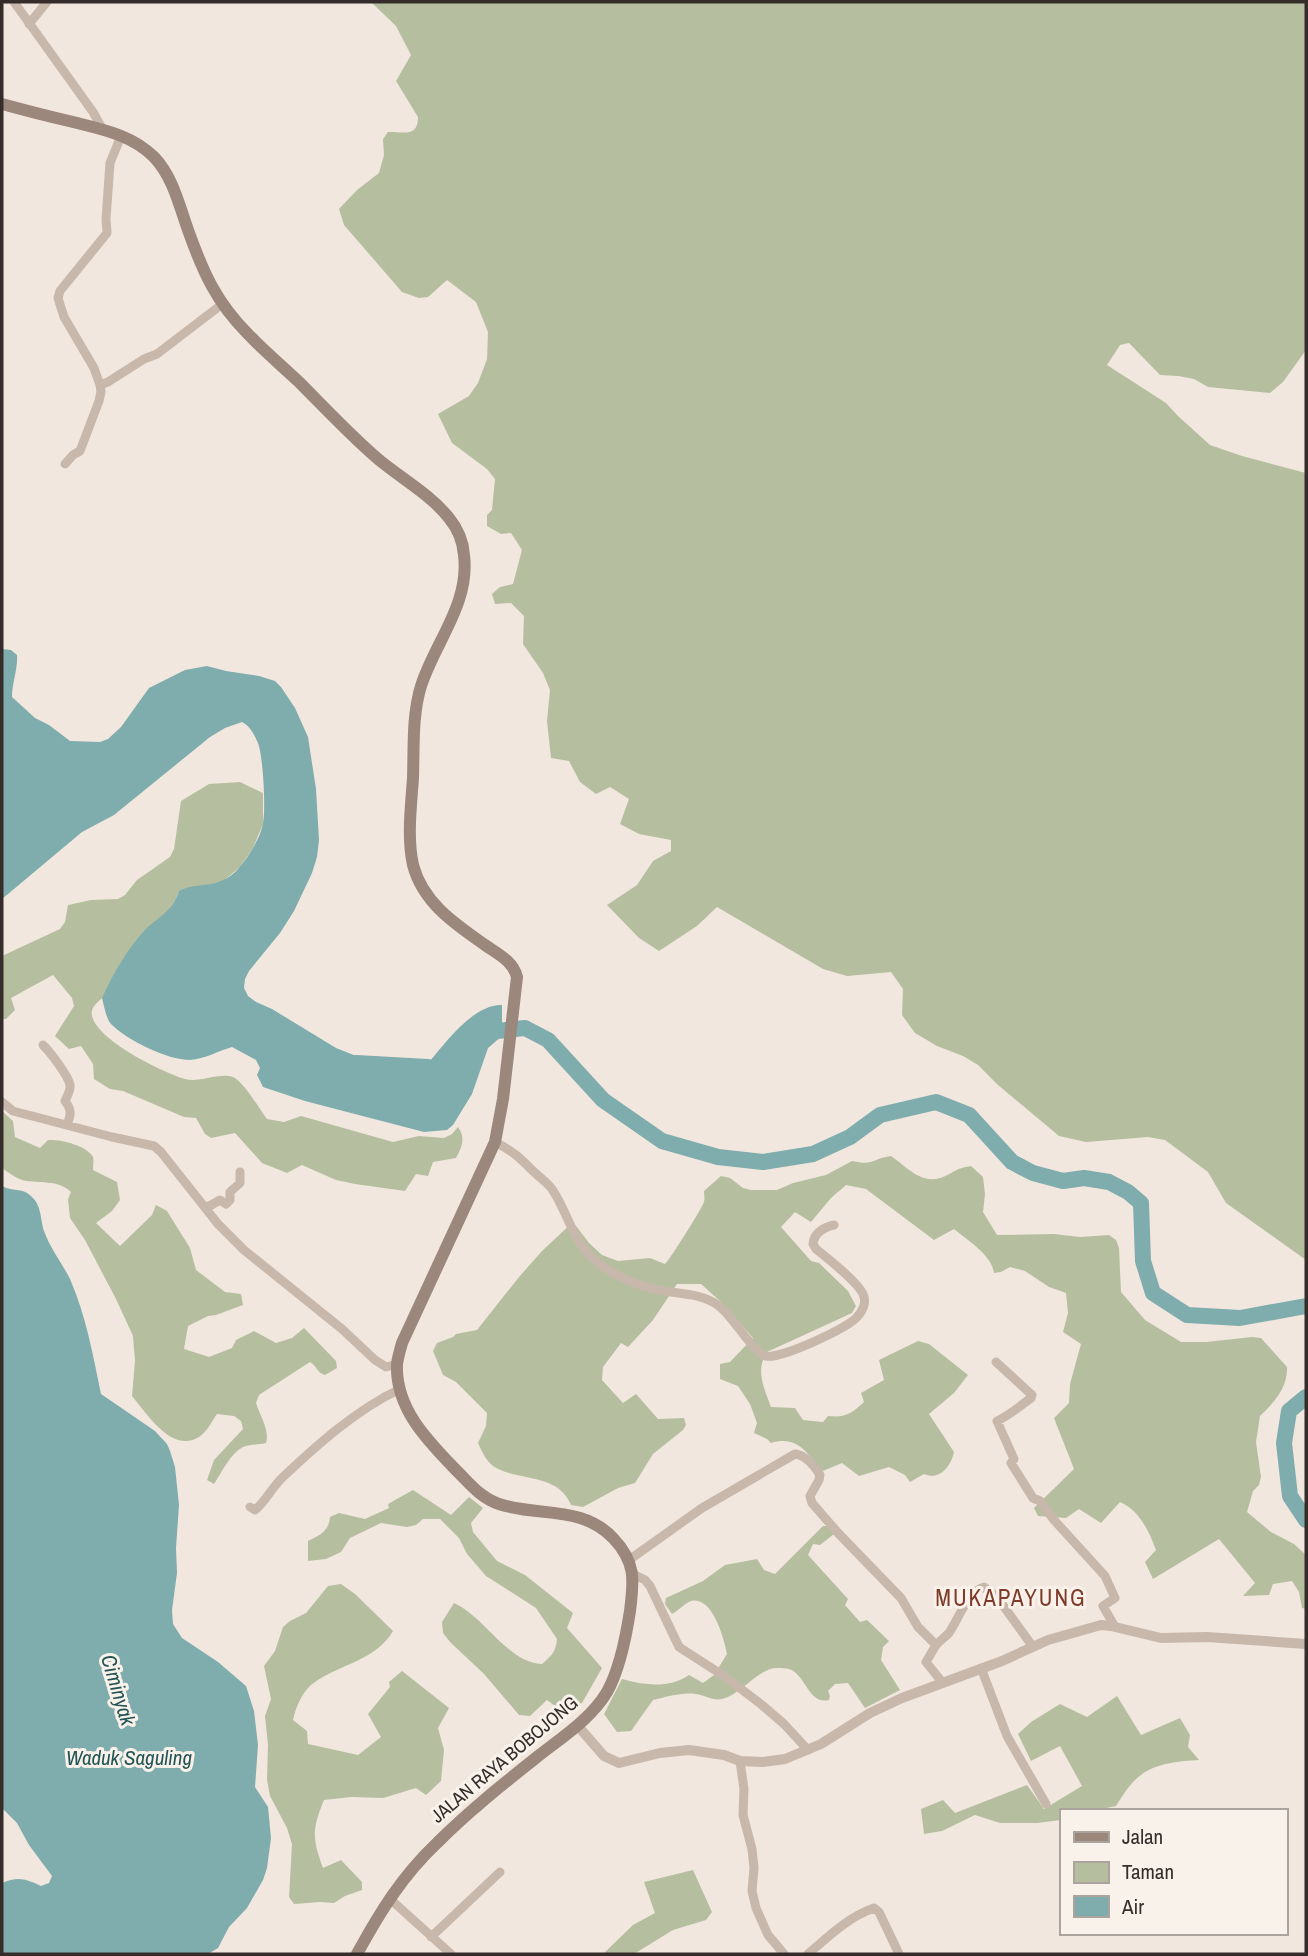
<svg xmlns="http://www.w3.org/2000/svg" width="1308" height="1956" viewBox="0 0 1308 1956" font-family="'Archivo Narrow',sans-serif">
<rect width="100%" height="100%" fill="#f1e7de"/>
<!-- green -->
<path fill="#b5bf9f" d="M371 2H1306V350L1283 382 1270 393 1208 387 1194 379 1178 376 1160 375 1129 343 1120 345 1107 365 1166 403 1178 416 1210 445 1242 456 1306 473V1260L1226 1203 1208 1172 1165 1140 1148 1137 1086 1142 1059 1136 998 1085 978 1065 963 1056 937 1046 915 1033 902 1015 903 989 891 972 847 976 823 969 717 907 697 926 659 951 639 938 607 905 637 885 653 861 671 851V840L639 834 620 824 629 799 610 787 596 794 580 782 569 761 551 758 547 721 550 690 543 673 523 644 524 616 511 603 495 604 492 594 500 587 513 584 522 550 511 533 501 534 487 526V515L492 510 495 479 487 469 452 443 438 414 469 396 478 383 487 359 488 332 476 302 447 280 428 297 419 298 402 292 344 225 339 209 357 190 379 173 384 155 383 139 388 132C401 131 418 139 418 117L396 81 411 55 396 26Z
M240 782 263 793V824L253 848 240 867 222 882 179 891 176 899 166 914 144 931 102 998C97 1003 90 1008 92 1016 98 1041 162 1072 185 1079 200 1083 219 1072 233 1077 244 1082 260 1110 267 1119L284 1122 301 1116 393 1142 419 1136 444 1138 452 1134 458 1127C466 1138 462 1147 456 1158L433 1162 428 1176 416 1174 405 1191 355 1184 336 1180 302 1165 287 1173 262 1163 235 1133 211 1138 205 1134 196 1118 184 1117 123 1091 110 1089 94 1079 93 1064 81 1046 69 1049 55 1036 74 1006 72 998 53 975 11 998 15 1010 6 1019H2V956L60 929 65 922 68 905 91 900 118 899 125 895 137 880 170 857 174 849 181 801 209 784Z
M2 1111 13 1121 15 1137 40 1148 48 1140C59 1139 87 1145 93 1157 94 1160 93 1167 93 1170L117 1182 120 1200 112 1211 96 1223 120 1246 152 1215 156 1205 167 1211 190 1248 196 1270 225 1292 241 1294 243 1305 216 1315 208 1316 188 1326 184 1349 209 1357 232 1348 236 1340 254 1331 276 1343 292 1338 304 1328 336 1361 337 1368 325 1375C317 1373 317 1366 310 1362L259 1395 256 1403C260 1416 270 1430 266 1443 258 1445 250 1444 243 1447 230 1454 222 1472 214 1484L207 1480 214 1460 243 1429 241 1421 234 1416 217 1414C212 1421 207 1432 199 1437 172 1454 147 1414 132 1396L135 1361 133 1336 116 1299 85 1240 70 1218 68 1199 71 1192C58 1179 39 1184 22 1180 14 1177 8 1172 2 1168Z
M891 1156C906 1166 920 1184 940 1178 953 1174 955 1168 971 1166L983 1177 985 1194 983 1212 997 1235 1054 1234 1080 1237 1109 1235 1116 1240 1119 1248 1121 1292 1145 1320 1181 1342H1206L1252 1337 1261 1338 1287 1367C1288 1387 1274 1403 1260 1416L1256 1442 1261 1477 1259 1485 1253 1491 1247 1512 1271 1532 1294 1544 1306 1555V1609L1302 1608 1299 1592 1292 1581 1273 1584 1269 1595 1243 1596 1255 1583 1219 1539 1153 1579 1145 1562 1156 1550C1149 1531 1139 1510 1120 1502L1101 1523 1079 1509 1066 1518 1038 1516 1034 1508 1074 1469 1054 1418 1069 1403 1070 1384 1081 1344 1063 1332 1068 1313 1066 1293 1049 1287 1025 1271 1010 1267 1001 1272 994 1273C992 1255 967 1240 954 1229L934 1240 866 1189 846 1185 831 1198 811 1222 795 1212 781 1227 811 1261 819 1263 848 1291 856 1306 852 1313 767 1352C755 1370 764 1388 771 1407L795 1408 803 1420 823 1422 828 1416C846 1418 852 1413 864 1402L861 1393 884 1380 879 1360 918 1341 929 1344 968 1375 954 1393 929 1414 954 1452C951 1466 940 1481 924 1474L910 1482 905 1475 889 1467 859 1476 842 1463 823 1471C806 1453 798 1435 771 1443L767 1439 754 1433 757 1423 750 1404 738 1386 720 1379V1364L730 1362 753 1338 721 1302 701 1284H677L653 1320 628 1347 621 1343 603 1367 602 1380 623 1403 636 1394 658 1419 684 1418 686 1425 683 1430 653 1454 635 1483 618 1488 583 1507 571 1505C558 1472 517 1482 493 1466 486 1461 481 1450 478 1443L486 1426 487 1413 456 1382 443 1375 433 1351 437 1343 453 1337 456 1334 477 1330 519 1277 542 1251 573 1222 589 1243 602 1255 618 1261 650 1258 665 1264C671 1258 701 1210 704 1202 705 1198 704 1194 704 1191L721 1176 730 1178 743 1188 751 1190H777L793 1183 826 1175 852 1161C874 1166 871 1159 891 1156Z
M413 1490 451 1515 469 1497 483 1508 471 1523 473 1532 497 1561 525 1575 573 1613 567 1628 602 1668 582 1703 566 1714 547 1700 530 1716 519 1715 484 1674 450 1642 443 1633 442 1622 454 1603C485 1617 507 1662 542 1664 551 1656 556 1652 557 1639L536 1608 486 1576 467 1554 459 1538 440 1519H423L416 1525 407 1527 381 1523 350 1538 341 1552 326 1559 308 1561V1541C320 1535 329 1531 330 1517L339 1513 365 1519 389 1508 388 1504Z
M823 1526H827L834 1534 820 1545 813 1544 808 1555 848 1599 845 1605 860 1622 867 1620 889 1641 883 1647 881 1660 900 1690 865 1708 848 1683 835 1684 828 1691 830 1696 829 1700C808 1705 806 1674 789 1669 786 1668 782 1668 778 1668 759 1667 741 1695 722 1699 713 1701 704 1695 696 1694 682 1692 666 1697 653 1700L631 1731 617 1732 604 1714 622 1679C645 1685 668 1689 689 1675L703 1683 714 1675 727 1654C724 1639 713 1596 691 1601 685 1603 678 1611 672 1614L665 1604 666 1598 703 1581 725 1565 757 1559 764 1570 775 1574Z
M341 1584 355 1594 393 1631C376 1660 341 1664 315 1682 303 1690 296 1706 293 1720L307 1731 308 1744 358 1755 381 1737 368 1714 390 1687 389 1682 402 1671 449 1708 438 1728 444 1750 441 1781 426 1795 416 1788 383 1798 351 1797 324 1800C312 1829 312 1838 323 1868L341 1860 362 1882V1890L345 1896 334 1903 320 1902 294 1904 289 1897 292 1844 287 1828 270 1796 267 1780 268 1745 265 1716 271 1699 264 1666 275 1651 283 1627 290 1621 306 1613 328 1586Z
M1117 1696 1141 1735 1180 1718 1190 1735 1188 1747 1199 1760C1180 1761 1156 1763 1141 1775 1130 1783 1123 1795 1116 1806L1092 1811H1061V1820L1037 1823H1000L975 1815 942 1831 924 1834 921 1809 943 1800 955 1813 1027 1785 1044 1809 1082 1786 1060 1746 1031 1761 1018 1734 1031 1722 1060 1704 1087 1717Z
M693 1870 712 1912 706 1920 673 1930 634 1954H603L633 1925 655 1913 644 1882Z"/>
<!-- water -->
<path fill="#7facac" d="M2 649 11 650 17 655C18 669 12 683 12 697L35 718 49 725 70 741 100 742 108 739 121 727 149 688 185 670 207 666 226 671 259 676 275 681 281 687 295 708 308 737 316 789 319 840 317 857 312 873 294 911 280 933 249 971 245 979 244 988 248 996 256 1002 272 1009 336 1048 394 1071 422 1061H430C446 1042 474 1004 502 1005V1036L488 1048 472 1094 453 1125 447 1130 424 1132 305 1101 263 1087 257 1075 260 1068 256 1060 232 1047C218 1051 205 1059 190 1060 167 1060 127 1040 111 1024 106 1018 104 1006 102 998 112 976 126 951 143 932 157 917 172 913 179 891 199 881 214 890 234 873 245 863 261 838 263 823 266 808 263 756 258 743 254 734 250 726 242 722L225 728 210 737 114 815 82 832 2 899Z
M2 1186C12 1192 22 1187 31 1196 42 1206 40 1218 44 1231 50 1248 62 1263 70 1279 86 1316 93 1355 101 1394L155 1431 167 1444 170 1451 175 1467 179 1505 176 1548 177 1573 172 1610 173 1624 182 1638 218 1662 246 1686 254 1711 258 1745 255 1787 268 1807 271 1838 267 1868 263 1880 247 1908 229 1927 218 1948 208 1954H2V1883C18 1876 26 1879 41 1886L49 1883 52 1876 29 1845 17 1823 2 1808Z"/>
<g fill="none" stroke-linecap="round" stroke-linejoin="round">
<!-- river -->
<path stroke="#7facac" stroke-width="16" d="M497 1031 525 1028 548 1040 603 1100 662 1141 718 1157 763 1162 813 1154 850 1137 880 1115 936 1102 969 1115 1012 1162 1033 1173 1063 1181 1084 1178 1109 1182 1128 1192 1141 1203 1143 1261 1153 1293 1187 1315 1240 1318 1306 1306
M356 1063 428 1067
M1306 1397 1289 1411 1284 1443 1290 1496 1306 1520"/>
<!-- minor -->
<path stroke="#c8b7ab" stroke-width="9" d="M14 2 93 112 103 130
M29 24 47 2
M100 385 108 382 144 359 157 354 221 305
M65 464 73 455 80 451 99 401 101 392 100 385 94 368 64 317 58 298 60 291 107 233 106 219 110 163 121 136
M43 1045C50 1052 68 1075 70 1085 71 1090 67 1096 65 1101 72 1110 71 1115 67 1125
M2 1102 13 1111 112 1137 154 1146 161 1152 218 1224 244 1250 342 1329 375 1360 386 1367 397 1364
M495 1142C514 1152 518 1156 533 1171 539 1177 547 1182 552 1189 570 1216 572 1244 600 1264 618 1278 636 1285 658 1290 678 1294 702 1293 719 1306 733 1316 753 1353 766 1356 779 1360 848 1328 857 1317 862 1312 866 1304 864 1297 862 1285 827 1258 816 1249L813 1244C814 1233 824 1227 834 1225
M206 1208 220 1200 226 1204 230 1200V1192L240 1183V1172
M996 1362 1032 1395 1031 1398C1020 1406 1010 1415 997 1421L1014 1459 1011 1463 1033 1498 1040 1501 1054 1520 1105 1576 1115 1598 1103 1606 1115 1627
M250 1507 255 1510C266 1501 272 1487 283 1477 318 1444 356 1410 400 1389
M629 1560 702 1508 795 1454C805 1455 815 1466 820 1475L819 1480 810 1496 812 1503 839 1534 901 1598 918 1627 936 1645 926 1662 942 1682
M633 1574 645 1580 650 1586 679 1647 724 1676 762 1705 784 1724 808 1750
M936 1645C940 1641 945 1637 949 1633 958 1620 968 1591 984 1587L997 1597 1033 1647
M981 1668 1007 1736 1046 1804
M740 1761 744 1789 743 1815 752 1849 754 1868 752 1891 756 1908 768 1935 784 1954
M389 1898 451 1954
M431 1937 500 1872
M808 1954C828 1937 848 1917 874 1908L879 1912 899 1954"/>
<!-- tertiary -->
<path stroke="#c8b7ab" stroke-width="10" d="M577 1725 604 1756 619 1763 660 1753 689 1750 724 1755 740 1761 763 1762 785 1759 821 1744 870 1713 902 1698 1002 1661 1048 1640 1101 1625 1111 1626 1161 1638 1207 1637 1306 1644"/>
<!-- secondary -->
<path stroke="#9c877c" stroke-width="12" d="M2 104C24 110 47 116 69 121 100 129 131 134 154 157 173 177 179 205 188 230 203 272 216 302 248 334 264 351 282 366 299 382 325 408 350 435 378 459 402 479 430 494 449 518 458 529 463 541 464 555 470 604 435 642 421 686 412 715 414 748 413 778 411 807 407 837 413 865 423 903 455 924 485 945 498 954 513 961 517 977L503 1099 495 1142 402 1343C400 1350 398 1357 397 1364 395 1409 429 1442 458 1472 470 1484 481 1498 499 1504 537 1517 582 1505 613 1538 636 1562 634 1580 630 1611 626 1637 620 1669 607 1692 591 1719 561 1738 537 1757 503 1784 468 1812 437 1843 402 1876 380 1912 357 1954"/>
</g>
<g text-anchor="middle" stroke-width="6" stroke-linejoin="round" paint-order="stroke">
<!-- street labels -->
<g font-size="19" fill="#362d2a" stroke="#f9f2ea">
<text transform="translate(504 1759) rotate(-40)" y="7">JALAN RAYA BOBOJONG</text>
</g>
<!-- water labels -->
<g font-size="21" font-style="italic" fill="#225455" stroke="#f9f2ea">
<text transform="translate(118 1690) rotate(73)" y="7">Ciminyak</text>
<text x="129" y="1765">Waduk Saguling</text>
</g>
<!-- quarter labels -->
<g font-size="23" letter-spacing="2" fill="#7f3a29" stroke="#f9f2ea">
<text x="1011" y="1606">MUKAPAYUNG</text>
</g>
</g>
<!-- border -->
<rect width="1308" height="1956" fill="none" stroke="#362d2a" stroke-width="7"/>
<!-- legend -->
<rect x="1060" y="1809" width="228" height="126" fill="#f9f2ea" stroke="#aba39d" stroke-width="2"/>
<rect x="1074" y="1832" width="35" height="10" fill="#9c877c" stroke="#aba39d" stroke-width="2"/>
<text x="1122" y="1844" font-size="21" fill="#362d2a">Jalan</text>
<rect x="1074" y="1862" width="35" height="21" fill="#b5bf9f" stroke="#aba39d" stroke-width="2"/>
<text x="1122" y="1879" font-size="21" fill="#362d2a">Taman</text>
<rect x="1074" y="1896" width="35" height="21" fill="#7facac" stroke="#aba39d" stroke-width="2"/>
<text x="1122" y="1914" font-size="21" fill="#362d2a">Air</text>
</svg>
